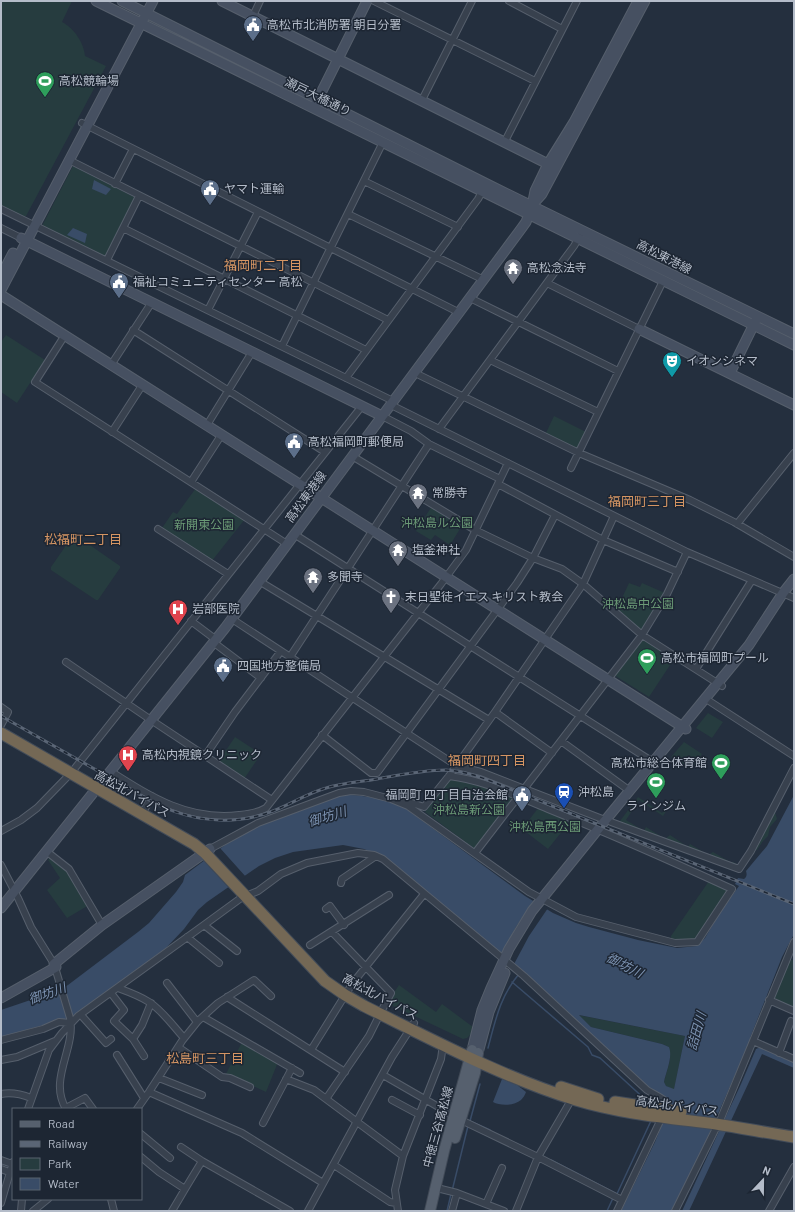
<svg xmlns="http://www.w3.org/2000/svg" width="795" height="1212" viewBox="0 0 795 1212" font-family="Barlow,'Noto Sans JP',sans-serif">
<rect width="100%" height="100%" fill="#242f3e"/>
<!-- green -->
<path fill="#263c3f" d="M1 1H72L62 22C74 28 84 43 85 56L106 66 26 216 23 217 1 206Z
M73 166 134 197V199L107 256H104L42 226Z
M6 335 45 360 17 403 1 392V342Z
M554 416 586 432 578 448 575 449 545 435Z
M196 488 245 519 211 562 162 530V528L173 512 177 514Z
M432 506 463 524 450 545 435 535 431 540 416 531Z
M74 534 120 566V568L98 600H96L51 570V567Z
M629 583 640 587 642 583 665 593 642 632 617 609Z
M645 639 674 659 649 697 614 675 641 640Z
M708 713 723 722 712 738 696 728Z
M235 737 261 754 244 779 218 762Z
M684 742 702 754 692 770 671 757Z
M451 778 469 781 514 797 475 849 425 812Z
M638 797 662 813 670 803 671 804 663 816 639 800 626 820 644 831 646 827 665 839 670 835 688 847 690 844 708 855 713 852 730 862H733L739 865 737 866 620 823V821Z
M539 807 571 820 548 849 522 829Z
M775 812 777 819 770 827 768 836 763 841 757 850H755Z
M51 856 68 870 89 905 67 918 47 890 60 878 48 860Z
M709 881 727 889 728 891 695 941 671 940V936Z
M788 958 794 961V1008L771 998Z
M399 985 436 1012 442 1004 473 1027 471 1034 467 1038 463 1039 387 1003Z
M578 1015 685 1036 674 1090 666 1086 664 1082 670 1060 669 1047 662 1044 591 1027Z
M242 1042 278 1062 266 1092 226 1074Z"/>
<!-- water -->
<path fill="#394c67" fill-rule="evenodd" d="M94 180 111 189 106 195 92 189Z
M73 228 87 234 85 243 67 235Z
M347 795C367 795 386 800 405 808L525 896 553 913 576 923 589 927 638 940 677 948 697 946 705 938 719 914 739 886 735 884 738 878 744 879C747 877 747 874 746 871L767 846 794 795V934L782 957 750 1038 751 1039 675 1211H621L655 1142 670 1105 669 1099 664 1096 653 1092 383 857 364 849 343 845 293 852 275 858 259 866 207 902 198 910 184 929 166 948 78 1013 65 1019 1 1037V1010L57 991 68 985 138 932 149 923 176 892 183 882 185 875 225 845 255 827 327 799ZM579 1015 685 1036 674 1089 666 1086 664 1082C666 1072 673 1057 669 1047L662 1044 591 1027Z
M761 1047 794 1062V1068L762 1054 689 1211H682L741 1084 756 1049Z
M502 1079 517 1085 526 1092C525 1095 523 1098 521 1100 514 1106 500 1106 493 1102Z"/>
<!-- pier -->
<path fill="#242f3e" d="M220 848 246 877 229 888 203 860Z
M534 900 548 908 529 936 513 966 501 956 516 927Z"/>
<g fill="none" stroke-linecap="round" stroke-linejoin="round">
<!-- stream -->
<path stroke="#394c67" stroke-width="1.5" d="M512 982 588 1047 592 1055 600 1058 648 1102
M488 1048C495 1022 500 996 519 974
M470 1121 490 1130
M470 1121 480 1084
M551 1160 617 1194
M452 1191 468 1126
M616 1196 650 1123 651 1119
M447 1211 451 1194
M607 1211 613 1198"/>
<defs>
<path id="street" d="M374 1 535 81
M509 1 562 29
M253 16 260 1
M422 100 472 1
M82 123 460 313
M504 143 577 1
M69 160 388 320
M364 181 458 227
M115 184 133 149
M1 209 393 401
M348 214 484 280
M1 228 21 238
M123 228 366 350
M107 260 139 196
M547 283 639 329
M470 298 618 371
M208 310 258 212
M133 330 325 452
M65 335 35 382 287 544
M282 346 383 142
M490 360 598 412
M111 365 152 302
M415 373 579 453 690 500 734 522 794 557
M346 378 478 199 482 192
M391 405 687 552 794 598
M382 416 411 431 429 444 500 479
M207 425 252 352
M439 429 574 246 580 236
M112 432 143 384
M352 456 475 530 533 558 562 569 583 584 642 635 722 686
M571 468 663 281
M191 482 222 434
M498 484 603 540 678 572
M737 524 794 453
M158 529 228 574
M294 534 653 762
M259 581 489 720
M232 619 457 766 481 772 605 820
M191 621 215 639
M213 642 261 678
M290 657 429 444
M66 662 151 720 272 800
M696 669 752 580
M706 699 794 756
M1 707 8 712 1 725
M495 712 552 753
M322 735 371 773H377L517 583 533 558 555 515
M561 741 630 791
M205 756 235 712 281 651
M75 768 362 406
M110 771C151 797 188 821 239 815 248 814 258 813 266 808L441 584 466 550 508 463
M524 789 642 635 667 594 687 552
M399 801 403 800 424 807 449 776 495 712 583 584 614 516
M142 814 152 796
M611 822 739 869 751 851 794 768
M1 831 21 820 37 808 71 773
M210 849 258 823 339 793 351 791 364 792 391 799 408 806 529 892 576 917 675 943 697 942 732 889C671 861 610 834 548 809 516 796 484 780 449 776
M46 851 69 869 102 925
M475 853 518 797
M1 865 18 898 31 927 54 964 70 1018C76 1049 48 1079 66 1109
M341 883 342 879 376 856
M326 909 330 906 344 925
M204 925 237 951
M332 932 391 993 383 1008
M187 937 219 963
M310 945 389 895
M167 983 197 1022
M118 988C129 992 140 996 149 1002 163 1011 173 1026 184 1038
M111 993 124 1010 114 1021 133 1039
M227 997 345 1072
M769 1000 794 1011
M81 1015 106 1043 111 1039
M203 1017 300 1073
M1 1040 43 1029 59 1022 71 1023
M753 1041 794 942
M178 1047 222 1077 230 1078 250 1087
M311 1050 352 984 424 894
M779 1053 791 1021
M117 1055 144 1098
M144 1056 133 1039 142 1025 151 1003
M1 1060 17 1057 55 1041
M383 1075 461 1120 538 1157 622 1200
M159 1078 202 1095
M286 1079 314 1090 403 1156
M149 1092 242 1133 323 1183
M1 1094C12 1092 21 1094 31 1098
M326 1099 369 1036 380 1014
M392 1100 420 1115
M66 1108 85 1098 93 1109
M28 1109 49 1050 62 1033 78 1016 204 925 241 898 258 891 281 874 307 863 358 853 374 855 383 859 524 976 647 1090C653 1094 662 1097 667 1103L665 1110
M137 1109 149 1092 182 1041 198 1021 218 1003 254 980 271 996
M263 1123 292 1068
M141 1134 170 1158
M181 1147 202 1161
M141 1157 159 1172 185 1189 202 1161 290 1211
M1 1160 12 1164
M334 1165 390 1202 396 1203
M1 1169 9 1172
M441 1189 457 1193 504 1211
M111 1199 114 1211
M1 1203 13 1162
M486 1204 502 1168
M21 1211 22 1199
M33 1211 48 1199
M172 1211 185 1189
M308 1211 392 1057 414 1023
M398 1211 395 1190 403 1156 441 1059 443 1044
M452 1211 457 1193
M516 1211 538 1157 570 1102 566 1098
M617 1211 662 1117
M675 1211 721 1118 753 1041 794 1059
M769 1211 794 1167"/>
<path id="secondary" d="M96 1 794 345
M122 1 489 185 794 334
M222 1 548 164
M316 103 367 1
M533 204 542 194 645 1
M21 238 382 416
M1 276 13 253
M1 290 153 1
M1 295 686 729
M639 329 794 405
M730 373 756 320
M1 908 225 628 521 229 526 222 532 206 535 191 548 164 574 122 638 1
M54 964 102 925 210 849
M1 998 56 967
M472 1050 482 1010 491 988 509 949 532 911 599 828 749 645 783 593 794 579
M478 1053 489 1012 505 973"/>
<path id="primary" d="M455 1138 475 1073 478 1053
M430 1211 444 1151 472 1050"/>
<path id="highway" d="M1 733 194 844 205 853 325 981 345 995 364 1006C433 1040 502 1077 576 1100 622 1114 670 1118 716 1124 742 1128 768 1133 794 1137
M561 1087 598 1099
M615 1102 681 1112"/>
</defs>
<!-- street casing -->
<use href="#street" stroke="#565f6c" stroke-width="8"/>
<!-- secondary casing -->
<use href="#secondary" stroke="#565f6c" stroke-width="11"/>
<!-- primary casing -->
<use href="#primary" stroke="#414a57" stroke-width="12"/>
<!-- highway casing -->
<use href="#highway" stroke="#434c59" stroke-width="13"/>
<!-- street -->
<use href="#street" stroke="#38414e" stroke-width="6"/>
<!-- secondary -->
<use href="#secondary" stroke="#465061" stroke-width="9"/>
<!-- primary -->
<use href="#primary" stroke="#56606e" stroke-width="10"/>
<!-- highway -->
<use href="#highway" stroke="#746855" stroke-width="11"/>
<defs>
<path id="rail" d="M1 716 158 805C196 822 234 826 273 811 291 804 308 793 326 788 342 783 360 782 377 779 399 775 423 770 446 770 463 771 478 776 493 782L794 904"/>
</defs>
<!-- rail casing -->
<use href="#rail" stroke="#5a6575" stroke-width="3"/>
<!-- rail -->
<use href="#rail" stroke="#1d2633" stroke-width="1.5" stroke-dasharray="4.5" stroke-linecap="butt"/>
</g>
<!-- icons -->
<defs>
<symbol id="civic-pin" viewBox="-11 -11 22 30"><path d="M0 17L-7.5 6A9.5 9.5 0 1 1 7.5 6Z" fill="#5c6f8a" stroke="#1d2633"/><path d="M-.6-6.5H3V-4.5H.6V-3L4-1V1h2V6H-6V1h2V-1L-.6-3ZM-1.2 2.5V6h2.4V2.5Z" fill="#fff"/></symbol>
<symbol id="stadium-pin" viewBox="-11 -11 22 30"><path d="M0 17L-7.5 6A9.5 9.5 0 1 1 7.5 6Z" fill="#2e9e5b" stroke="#1d2633"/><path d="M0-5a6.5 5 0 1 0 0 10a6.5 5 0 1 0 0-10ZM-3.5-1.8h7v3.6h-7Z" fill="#fff"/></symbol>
<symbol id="temple-pin" viewBox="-11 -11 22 30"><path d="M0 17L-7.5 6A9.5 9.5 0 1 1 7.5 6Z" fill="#6b7280" stroke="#1d2633"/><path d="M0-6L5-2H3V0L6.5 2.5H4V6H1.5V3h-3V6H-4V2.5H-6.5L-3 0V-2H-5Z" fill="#fff"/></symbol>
<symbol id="theatre-pin" viewBox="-11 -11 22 30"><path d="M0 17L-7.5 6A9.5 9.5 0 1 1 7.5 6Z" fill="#0f9aa8" stroke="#1d2633"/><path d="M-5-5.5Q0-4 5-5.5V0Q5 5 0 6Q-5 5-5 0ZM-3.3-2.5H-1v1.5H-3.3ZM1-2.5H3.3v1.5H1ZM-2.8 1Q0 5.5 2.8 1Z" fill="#fff"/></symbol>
<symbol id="church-pin" viewBox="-11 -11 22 30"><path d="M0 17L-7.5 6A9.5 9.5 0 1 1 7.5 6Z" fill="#6b7280" stroke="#1d2633"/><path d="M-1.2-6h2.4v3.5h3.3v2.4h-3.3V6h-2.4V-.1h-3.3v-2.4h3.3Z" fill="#fff"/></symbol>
<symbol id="hospital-pin" viewBox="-11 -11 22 30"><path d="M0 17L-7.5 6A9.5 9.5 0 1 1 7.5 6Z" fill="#e0444e" stroke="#1d2633"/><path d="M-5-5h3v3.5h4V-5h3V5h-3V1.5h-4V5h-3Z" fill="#fff"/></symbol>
<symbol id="station-pin" viewBox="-11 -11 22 30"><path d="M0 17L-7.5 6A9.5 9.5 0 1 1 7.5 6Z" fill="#1a4fb4" stroke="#1d2633"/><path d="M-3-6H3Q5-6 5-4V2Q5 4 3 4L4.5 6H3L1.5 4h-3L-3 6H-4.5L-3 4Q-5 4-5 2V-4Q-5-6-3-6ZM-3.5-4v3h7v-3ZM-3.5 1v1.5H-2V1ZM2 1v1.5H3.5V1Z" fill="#fff"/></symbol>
</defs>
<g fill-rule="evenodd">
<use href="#civic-pin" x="242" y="14" width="22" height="30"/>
<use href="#stadium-pin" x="34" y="70" width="22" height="30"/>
<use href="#civic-pin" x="199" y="178" width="22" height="30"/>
<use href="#temple-pin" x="502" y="257" width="22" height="30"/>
<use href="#civic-pin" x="108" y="271" width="22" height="30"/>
<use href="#theatre-pin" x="661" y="350" width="22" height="30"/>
<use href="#civic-pin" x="283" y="431" width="22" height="30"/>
<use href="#temple-pin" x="407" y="482" width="22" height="30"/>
<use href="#temple-pin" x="387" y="539" width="22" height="30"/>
<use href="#temple-pin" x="302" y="566" width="22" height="30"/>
<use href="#church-pin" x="380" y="586" width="22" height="30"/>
<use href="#hospital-pin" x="167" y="598" width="22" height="30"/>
<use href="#stadium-pin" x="636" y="647" width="22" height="30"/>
<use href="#civic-pin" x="212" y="655" width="22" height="30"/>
<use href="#hospital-pin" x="117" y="744" width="22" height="30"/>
<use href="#stadium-pin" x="710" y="752" width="22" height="30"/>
<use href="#stadium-pin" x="645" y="771" width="22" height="30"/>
<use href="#station-pin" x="553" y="781" width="22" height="30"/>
<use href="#civic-pin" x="511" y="784" width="22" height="30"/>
</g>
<g text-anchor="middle" stroke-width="3" stroke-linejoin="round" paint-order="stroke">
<!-- poi labels -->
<g font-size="12" fill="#b4bcc9" stroke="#1d2633" text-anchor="start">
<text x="267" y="29">高松市北消防署 朝日分署</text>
<text x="59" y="85">高松競輪場</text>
<text x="224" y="193">ヤマト運輸</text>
<text x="527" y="272">高松念法寺</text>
<text x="133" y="286">福祉コミュニティセンター 高松</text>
<text x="686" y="365">イオンシネマ</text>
<text x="308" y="446">高松福岡町郵便局</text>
<text x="432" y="497">常勝寺</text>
<text x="412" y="554">塩釜神社</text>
<text x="327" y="581">多聞寺</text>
<text x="405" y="601">末日聖徒イエス キリスト教会</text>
<text x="192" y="613">岩部医院</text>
<text x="661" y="662">高松市福岡町プール</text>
<text x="237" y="670">四国地方整備局</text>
<text x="142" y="759">高松内視鏡クリニック</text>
<text x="707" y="767" text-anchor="end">高松市総合体育館</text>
<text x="578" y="796">沖松島</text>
<text x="508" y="799" text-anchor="end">福岡町 四丁目自治会館</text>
<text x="656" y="810" text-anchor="middle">ラインジム</text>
</g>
<!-- street labels -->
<g font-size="12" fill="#b4bcc9" stroke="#1d2633">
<text transform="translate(318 97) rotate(26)" y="4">瀬戸大橋通り</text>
<text transform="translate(664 257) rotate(27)" y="4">高松東港線</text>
<text transform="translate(306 497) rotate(-54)" y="4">高松東港線</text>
<text transform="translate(132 794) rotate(29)" y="4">高松北バイパス</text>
<text transform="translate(380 997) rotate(28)" y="4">高松北バイパス</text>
<text transform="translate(677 1106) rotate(8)" y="4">高松北バイパス</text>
<text transform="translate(438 1127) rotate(-75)" y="4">中徳三谷高松線</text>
</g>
<!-- park labels -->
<g font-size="12" fill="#6b9a76" stroke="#1d2633">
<text x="437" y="527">沖松島ル公園</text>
<text x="204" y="529">新開東公園</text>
<text x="638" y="608">沖松島中公園</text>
<text x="469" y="814">沖松島新公園</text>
<text x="545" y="831">沖松島西公園</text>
</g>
<!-- neighbourhood labels -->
<g font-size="13" fill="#d59563" stroke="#1d2633">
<text x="263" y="270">福岡町二丁目</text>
<text x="647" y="506">福岡町三丁目</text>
<text x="83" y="544">松福町二丁目</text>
<text x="487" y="765">福岡町四丁目</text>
<text x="205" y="1063">松島町三丁目</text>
</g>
<!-- water labels -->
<g font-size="13" font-style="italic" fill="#7c92b1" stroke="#1d2633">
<text transform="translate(327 816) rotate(-17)" y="5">御坊川</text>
<text transform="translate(625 965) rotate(27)" y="5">御坊川</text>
<text transform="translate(47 993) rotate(-20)" y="5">御坊川</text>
<text transform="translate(696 1031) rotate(-74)" y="5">詰田川</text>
</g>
</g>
<!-- border -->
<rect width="795" height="1212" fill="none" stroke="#b4bcc9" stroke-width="4"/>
<!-- legend -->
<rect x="12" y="1108" width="130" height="92" fill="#1d2633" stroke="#59626f"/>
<rect x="20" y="1121" width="20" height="6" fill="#56606e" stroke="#59626f"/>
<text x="48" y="1128" font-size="12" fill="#b4bcc9">Road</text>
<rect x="20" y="1141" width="20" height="6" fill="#5a6575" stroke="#59626f"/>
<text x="48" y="1148" font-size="12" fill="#b4bcc9">Railway</text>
<rect x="20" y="1158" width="20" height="12" fill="#263c3f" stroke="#59626f"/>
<text x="48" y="1168" font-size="12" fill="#b4bcc9">Park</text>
<rect x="20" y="1178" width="20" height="12" fill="#394c67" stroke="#59626f"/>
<text x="48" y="1188" font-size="12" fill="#b4bcc9">Water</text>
<!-- north arrow -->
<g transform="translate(763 1180) rotate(22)" stroke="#1d2633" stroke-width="3" paint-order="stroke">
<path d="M0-3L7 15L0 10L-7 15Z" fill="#b4bcc9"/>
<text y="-6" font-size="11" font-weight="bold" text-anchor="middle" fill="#b4bcc9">N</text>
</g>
</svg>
